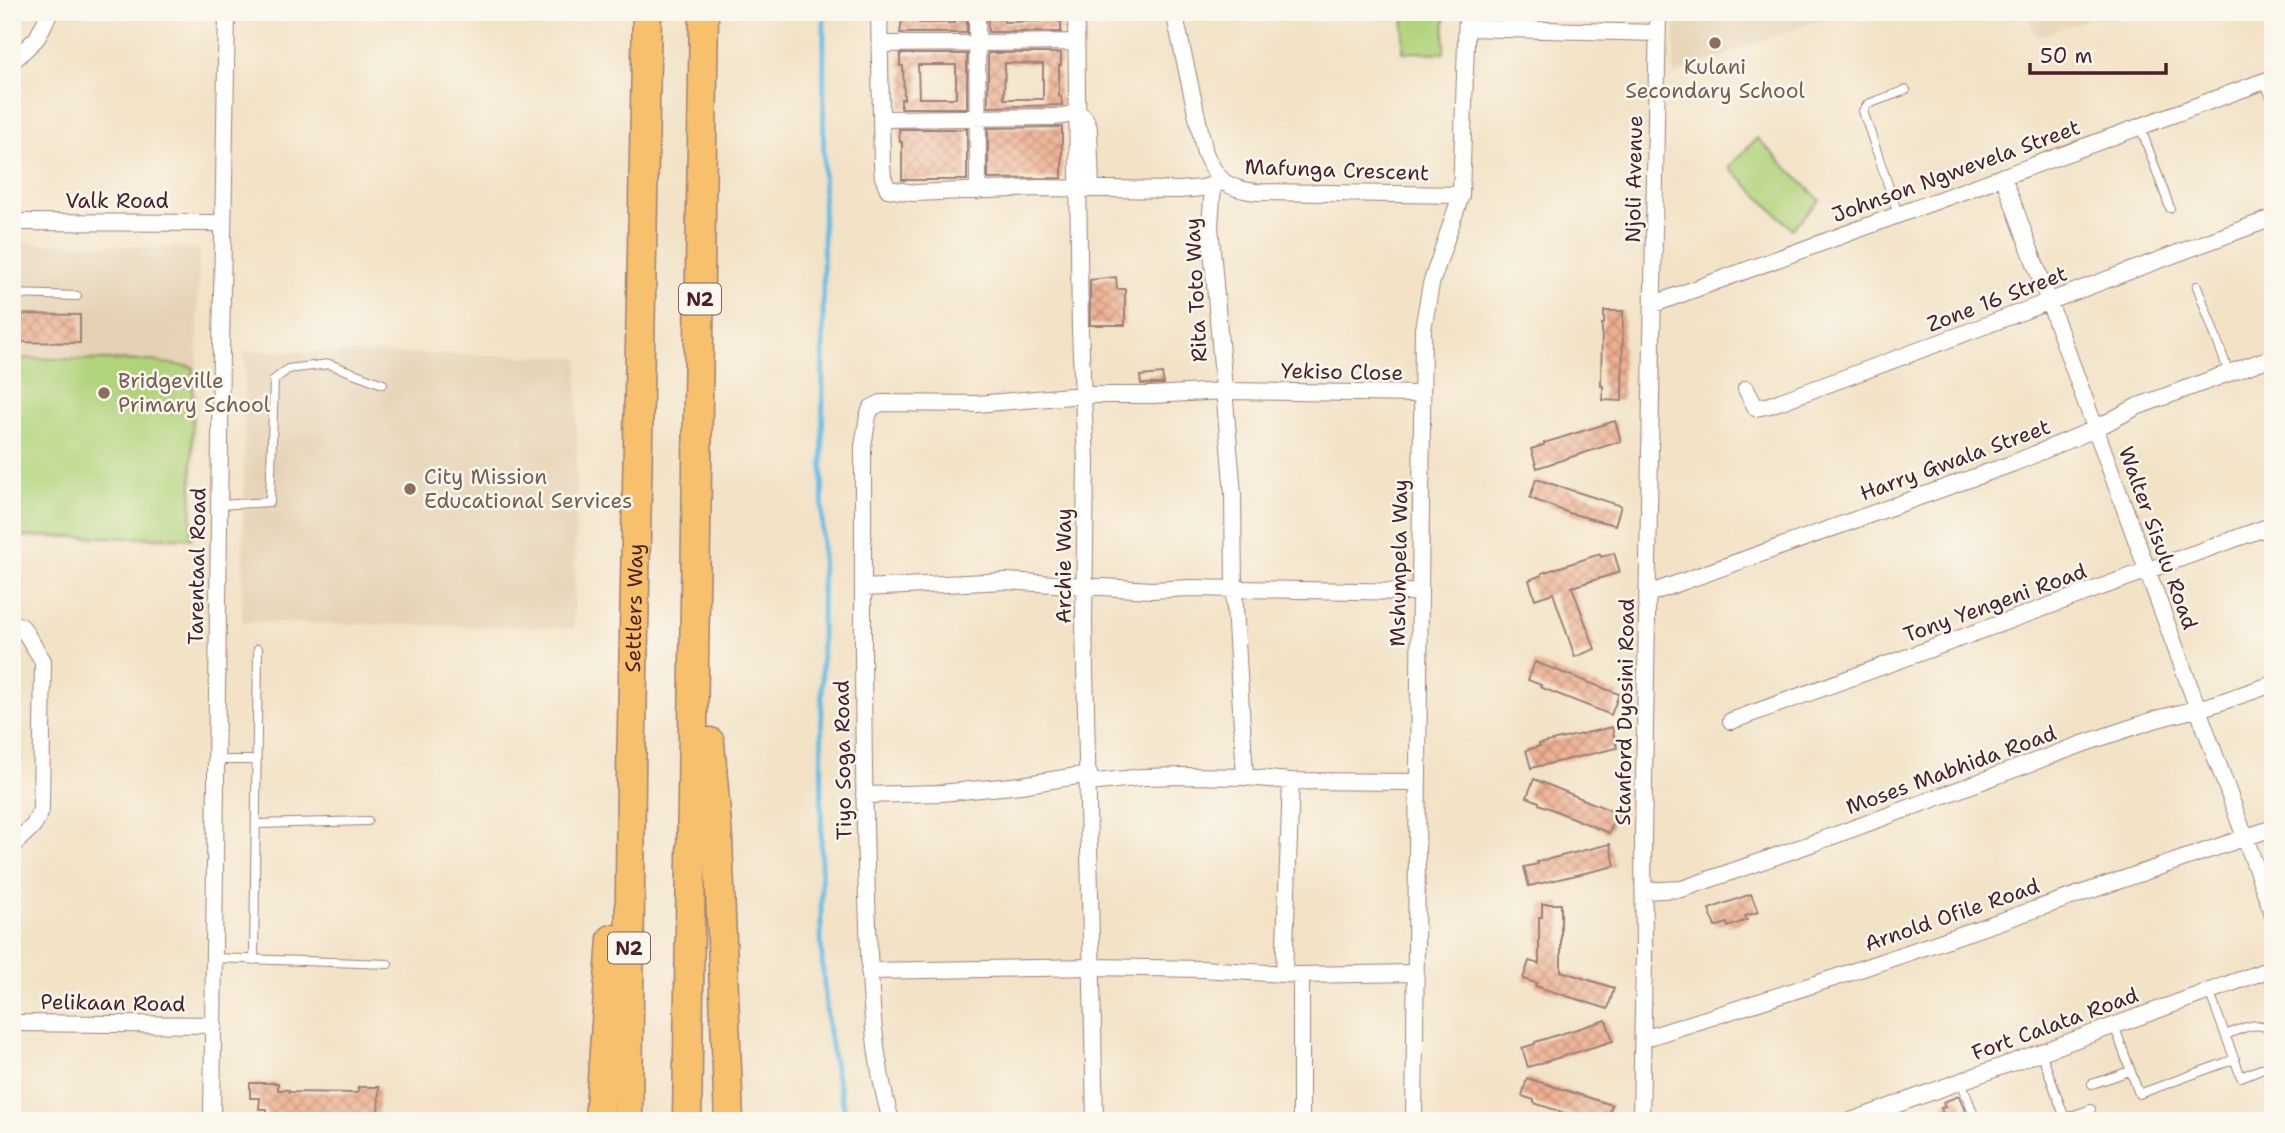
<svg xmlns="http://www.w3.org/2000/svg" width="2285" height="1133" viewBox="0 0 2285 1133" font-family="'Shantell Sans',sans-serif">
<defs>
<pattern id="building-cross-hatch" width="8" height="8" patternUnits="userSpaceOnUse" patternTransform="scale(1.75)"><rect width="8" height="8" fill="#eeb091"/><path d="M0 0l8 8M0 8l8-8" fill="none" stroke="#c38f77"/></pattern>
</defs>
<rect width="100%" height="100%" fill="#fbf7ec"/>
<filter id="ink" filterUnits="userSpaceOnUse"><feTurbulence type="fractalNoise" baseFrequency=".0143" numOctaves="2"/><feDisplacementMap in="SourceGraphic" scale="14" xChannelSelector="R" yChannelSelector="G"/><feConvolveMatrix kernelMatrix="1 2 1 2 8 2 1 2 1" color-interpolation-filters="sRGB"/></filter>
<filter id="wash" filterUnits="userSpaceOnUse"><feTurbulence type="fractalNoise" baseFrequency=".00686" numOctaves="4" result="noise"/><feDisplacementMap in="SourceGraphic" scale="28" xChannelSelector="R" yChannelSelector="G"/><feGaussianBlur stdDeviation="1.57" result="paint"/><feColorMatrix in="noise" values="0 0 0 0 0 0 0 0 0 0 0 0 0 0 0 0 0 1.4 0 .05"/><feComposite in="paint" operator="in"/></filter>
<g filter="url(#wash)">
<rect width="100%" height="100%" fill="#f2e2c6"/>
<!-- built -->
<path fill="#e5d1b4" d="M1675 12H1839L1674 75Z
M2027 12H2083L2086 20 2036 37Z
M12 243 199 248 194 542 12 539Z
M245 351 578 357 574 628 242 622Z"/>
<!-- grass -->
<path fill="#b0d37b" stroke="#7d7953" stroke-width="2" d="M1404 12H1445L1444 53 1403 52Z
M1757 138 1820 200 1792 229 1729 167Z
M12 358 150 361 193 367 191 538 12 536Z"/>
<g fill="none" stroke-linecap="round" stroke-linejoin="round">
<!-- stream -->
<path stroke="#66bce3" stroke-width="5" d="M824 12 821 940C824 1000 830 1062 848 1121"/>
</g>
<g id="blocks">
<!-- building -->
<path fill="url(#building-cross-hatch)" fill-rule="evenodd" d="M903 12H919V23H955V12H967V33H900Z
M988 12H1004V22L1042 21V12H1057L1058 21 1061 22V32H988Z
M988 53H1061V65H1059V96H1061L1062 105 988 107ZM1005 63 1043 64V99H1004Z
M900 54H967V108H901V99H904L903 66H900ZM918 65H956V98H919Z
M1062 127V178L988 179V128Z
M899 129H967V180H902V142H900Z
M1116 277 1117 289H1125V325H1090V280Z
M1604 311H1623L1622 401 1603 400V386H1601L1602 324H1604Z
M12 314 80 315V343L12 342Z
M1162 374 1164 384H1141L1140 376Z
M1615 421 1621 441 1537 468 1531 449 1544 445V443Z
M1536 479 1621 506 1615 525 1569 513 1530 498Z
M1614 553 1620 572 1572 587 1595 649 1575 657 1553 593 1535 599 1529 580 1542 575V573L1600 554 1601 557Z
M1535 662 1619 694 1611 715 1540 687 1541 685 1528 680Z
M1612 727 1617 748 1531 768 1526 750 1540 746 1539 744Z
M1534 779 1617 813 1609 833 1539 804V802L1527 797Z
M1610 844 1615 866 1529 886 1524 867 1538 864 1537 862Z
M1751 894 1758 912 1745 916 1747 920 1728 927 1727 923 1715 927 1709 909Z
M1542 904H1561V971L1614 988 1608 1009 1535 986 1536 983 1523 979 1529 961 1539 964V917H1542Z
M1606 1020 1613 1041 1528 1067 1522 1048 1535 1044V1042Z
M1527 1078 1612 1105 1607 1121H1590L1534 1103V1100L1522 1096Z
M250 1083H278V1090H289V1092L358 1093V1087H379L378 1121H267V1109H259L260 1098H250Z
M1959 1096 1969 1121H1945L1941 1108 1945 1107 1943 1102Z"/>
</g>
</g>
<g filter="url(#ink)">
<use href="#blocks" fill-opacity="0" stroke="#9e8078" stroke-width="2"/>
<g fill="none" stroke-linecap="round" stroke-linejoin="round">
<defs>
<path id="service" d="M2264 81 2273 101
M2273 122V140
M2140 126 2170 208
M1898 214 1863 111 1868 104 1906 90
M2197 286 2229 373
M12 294 77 296
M219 505 270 502 274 380 288 369 329 364 383 384
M216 760H257
M256 824 368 821
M214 958 388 964
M254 960 258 649
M2209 991 2241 1077 2273 1064
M2114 1025 2139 1094 2235 1059
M2225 1035C2242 1029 2258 1019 2273 1031
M2041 1052 2066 1121
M1961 1081 1976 1121
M2092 1084 2130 1071
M2066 1118 2091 1109"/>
<path id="minor" d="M879 12 882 165 883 177 888 189 914 193 1038 188 1179 190 1202 188 1221 183
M977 12 978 191
M1076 12 1080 331 1086 461 1084 622 1095 1121
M1174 12 1205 153C1217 181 1227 189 1257 192L1461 195
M1467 28 1658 33
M880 44 1075 42
M12 62 37 38 50 12
M882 119 1052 117C1070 117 1085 105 1089 130L1091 189
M2003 176 2273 914
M1213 186 1210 226 1233 494 1234 590 1245 777
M12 222 222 223
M1654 304 2273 78
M1746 389 1756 408 1770 405C1938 345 2105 279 2273 218
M863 588 1006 581 1151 590 1190 588 1409 592 1420 594
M1648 594 2014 463 2095 429 2136 407 2273 357
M12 623 22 627 43 661 41 810 34 825 12 846
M1731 721 2273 525
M1089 783 1143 777 1186 776 1245 777 1291 781 1417 782
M864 795 941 793 1021 785 1089 774
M1644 891 1682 889 1822 840 2085 743 2157 719 2215 704 2273 684
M869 971 1093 967 1202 969 1301 975 1415 973
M1284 974 1291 781
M1301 975V1121
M12 1023 214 1025
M1643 1039 1834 978 2273 828
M212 1121 221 349 227 12
M891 1121C870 1048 870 973 867 899 862 748 863 597 863 446L868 416 871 408 881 403 977 404 1083 395H1152L1223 391 1421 394
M1414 1121 1423 329 1431 284 1461 195 1467 12
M1641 1121 1644 956 1643 837 1658 12
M1851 1121 2273 968"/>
<g id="motorway">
<path d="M710 742 718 839 729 1121"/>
<path d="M599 1121 612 939"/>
<path id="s1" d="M628 1121 631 774 647 12"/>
<path d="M687 1121 704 12"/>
</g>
</defs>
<!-- service casing -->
<use href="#service" stroke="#9e8078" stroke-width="10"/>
<!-- minor casing -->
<use href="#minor" stroke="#9e8078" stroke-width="18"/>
<!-- motorway casing -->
<use href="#motorway" stroke="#9e8078" stroke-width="31"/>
<!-- service -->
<use href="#service" stroke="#fff" stroke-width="8"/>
<!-- minor -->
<use href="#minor" stroke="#fff" stroke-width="16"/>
<!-- motorway -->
<use href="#motorway" stroke="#f7c06c" stroke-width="28"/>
</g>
</g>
<!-- markers -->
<g fill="#8d6e63" stroke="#fbf7ec" stroke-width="2.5">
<circle cx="1715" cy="43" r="7"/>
<circle cx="104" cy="393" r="7"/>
<circle cx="410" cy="489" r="7"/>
</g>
<g text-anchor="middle" stroke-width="5" stroke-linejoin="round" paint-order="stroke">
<!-- shield labels -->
<g fill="#fbf7ec" stroke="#7f6065" stroke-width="2">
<rect x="679" y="283.5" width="42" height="31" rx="5"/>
<rect x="608" y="932.5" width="42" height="31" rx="5"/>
</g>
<g font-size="19" font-weight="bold" fill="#4a1f2b">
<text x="700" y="306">N2</text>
<text x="629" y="955">N2</text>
</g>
<!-- education labels -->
<g font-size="21" fill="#785e54" stroke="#fbf7ec" text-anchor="start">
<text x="1715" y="74" text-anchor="middle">Kulani<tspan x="1715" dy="24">Secondary School</tspan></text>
<text x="118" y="388">Bridgeville<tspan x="118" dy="24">Primary School</tspan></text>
<text x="424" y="484">City Mission<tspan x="424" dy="24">Educational Services</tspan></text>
</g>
<!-- street labels -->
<g font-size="21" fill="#4a1f2b" stroke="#fbf7ec">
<text transform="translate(1337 170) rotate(2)" y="7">Mafunga Crescent</text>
<text transform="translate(1956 171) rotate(-20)" y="7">Johnson Ngwevela Street</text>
<text transform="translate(1634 179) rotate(-89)" y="7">Njoli Avenue</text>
<text x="117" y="208">Valk Road</text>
<text transform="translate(1196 290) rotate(-93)" y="7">Rita Toto Way</text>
<text transform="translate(1997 299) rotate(-21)" y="7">Zone 16 Street</text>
<text transform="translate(1342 372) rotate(1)" y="7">Yekiso Close</text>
<text transform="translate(1955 460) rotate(-20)" y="7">Harry Gwala Street</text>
<text transform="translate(2158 538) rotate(70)" y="7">Walter Sisulu Road</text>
<text transform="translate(1399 563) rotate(-89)" y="7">Mshumpela Way</text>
<text transform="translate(197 566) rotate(-89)" y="7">Tarentaal Road</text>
<text transform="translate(1064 566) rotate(-90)" y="7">Archie Way</text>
<text transform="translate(1995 603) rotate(-20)" y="7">Tony Yengeni Road</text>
<text dy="7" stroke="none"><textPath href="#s1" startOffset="513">Settlers Way</textPath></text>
<text transform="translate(1625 712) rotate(-89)" y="7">Stanford Dyosini Road</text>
<text transform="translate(843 760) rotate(-91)" y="7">Tiyo Soga Road</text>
<text transform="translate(1951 770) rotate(-20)" y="7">Moses Mabhida Road</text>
<text transform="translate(1952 915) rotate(-19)" y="7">Arnold Ofile Road</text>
<text transform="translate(113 1003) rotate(1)" y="7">Pelikaan Road</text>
<text transform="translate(2055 1024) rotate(-20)" y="7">Fort Calata Road</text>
</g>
</g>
<!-- margin -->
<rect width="2285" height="1133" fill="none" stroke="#fbf7ec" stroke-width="42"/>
<!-- scale -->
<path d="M2030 63v10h136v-10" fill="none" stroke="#4a1f2b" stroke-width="3.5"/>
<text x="2040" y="63" font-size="21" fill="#4a1f2b" stroke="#fbf7ec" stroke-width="5" paint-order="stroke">50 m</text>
</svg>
